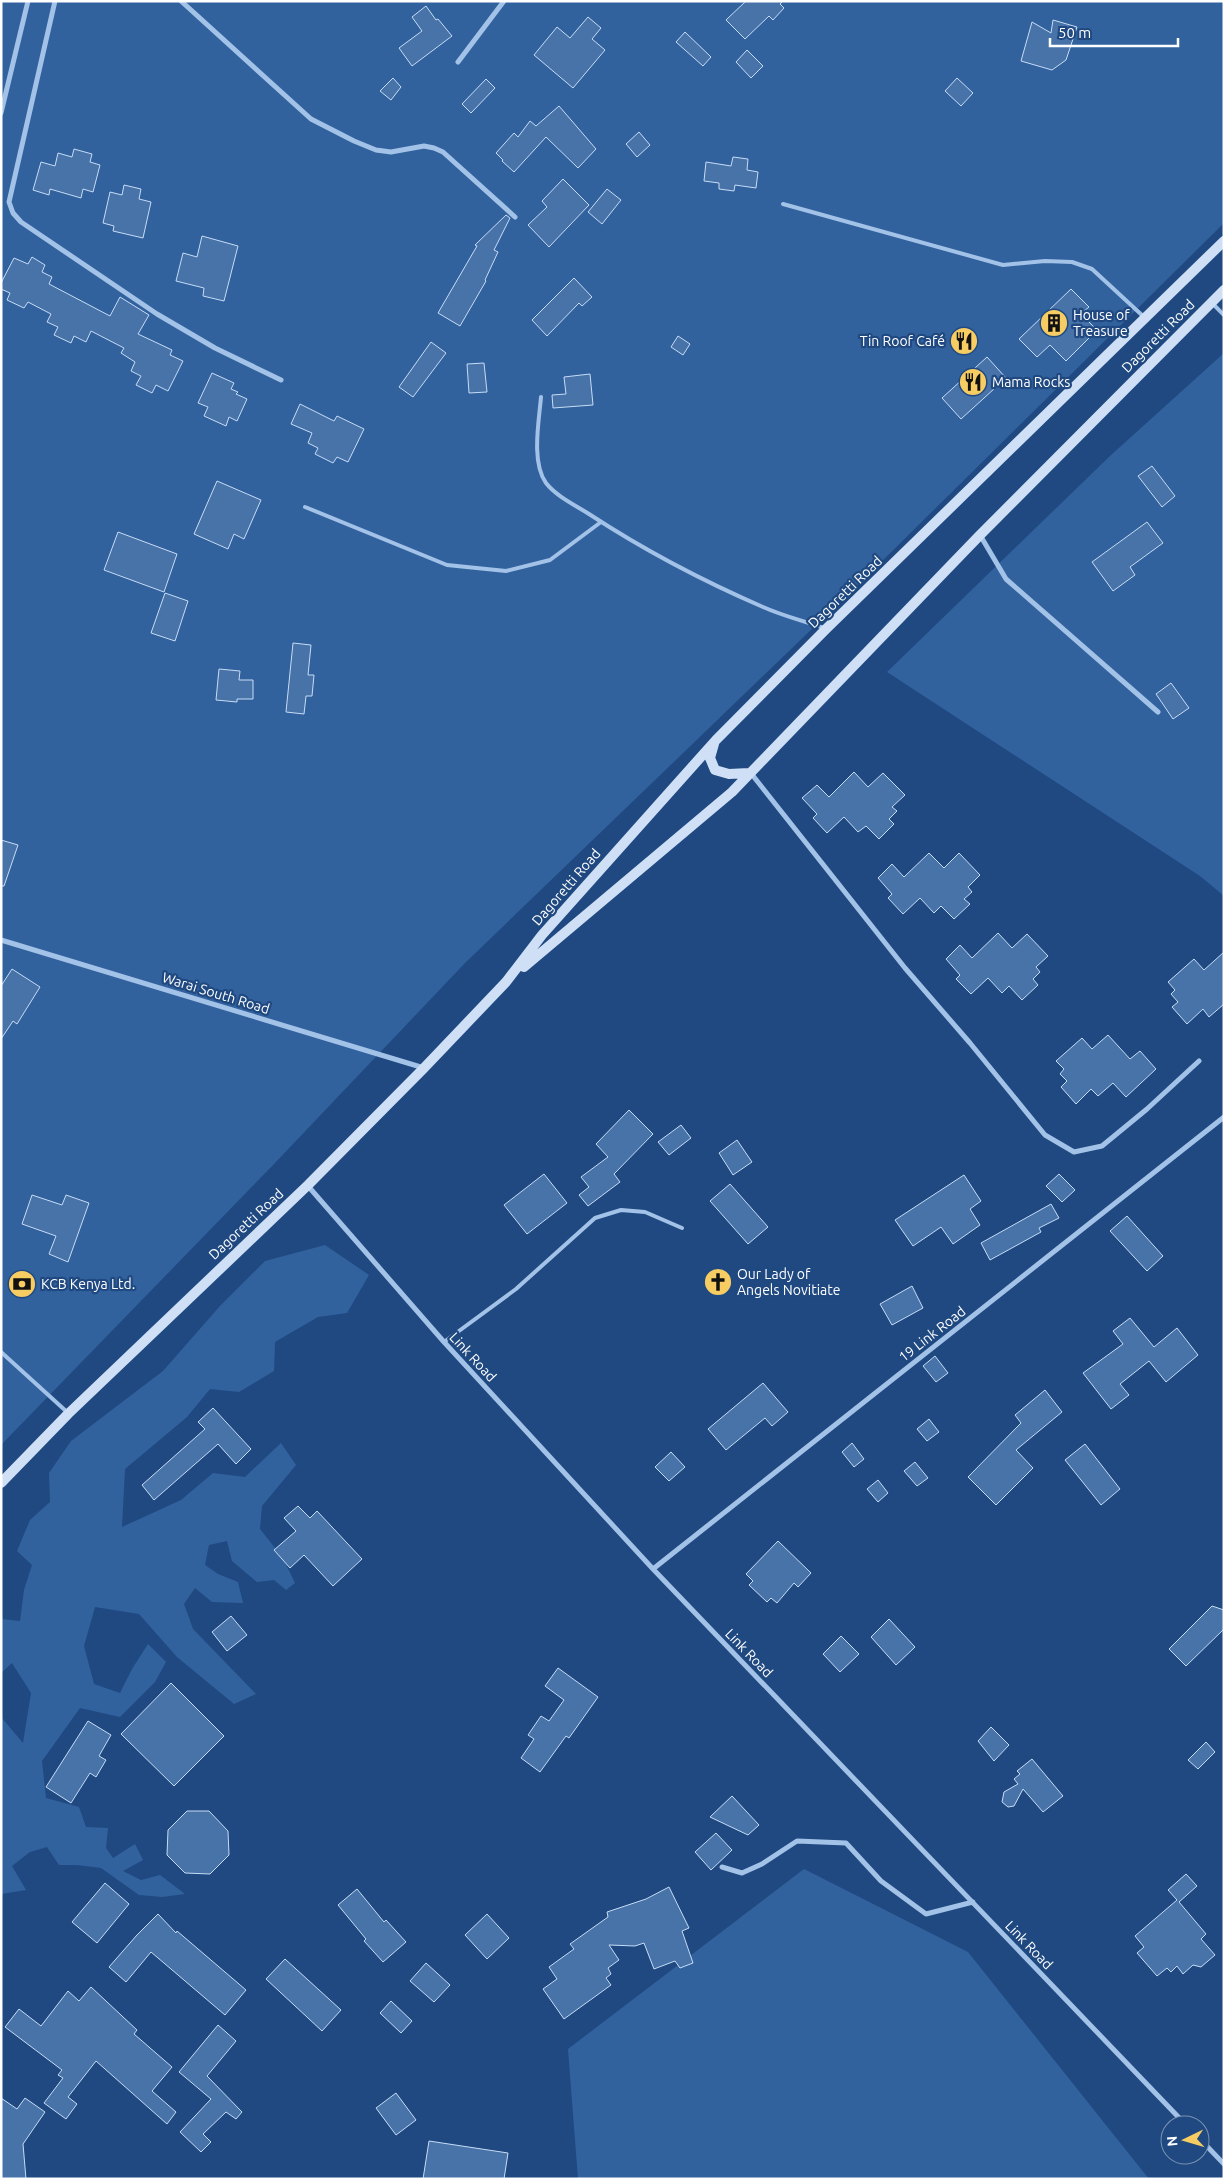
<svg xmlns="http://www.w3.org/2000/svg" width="1225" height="2180" viewBox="0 0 1225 2180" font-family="Ubuntu,sans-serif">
<rect width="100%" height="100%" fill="#1f4980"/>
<!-- green -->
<path fill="#32629e" d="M1 1H1224V223L869 574 465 963 274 1164 1 1445Z
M1224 353V896L1200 876 887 672 1110 456Z
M325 1245 369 1275 347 1313 318 1317 275 1342 274 1371 239 1392 210 1389 187 1417 125 1469 122 1527 181 1500 213 1473 245 1477 281 1443 296 1465 262 1506 260 1529 283 1558 295 1583 286 1590 274 1580 257 1582 232 1561 227 1541 209 1545 205 1565 218 1574 238 1582 243 1603 212 1602 195 1588 184 1604 193 1629 256 1694 234 1704 177 1657 139 1614 95 1607 84 1646 94 1684 120 1693 132 1669 148 1644 166 1662 155 1682 120 1717 80 1708 42 1761 46 1798 79 1807 86 1827 108 1828 106 1848 113 1858 135 1844 143 1860 123 1871 141 1880 160 1875 185 1894 162 1897 139 1895 101 1868 77 1865H59L47 1847 30 1852 12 1866 26 1890 1 1894V1717L23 1743 31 1693 12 1663 1 1673V1619L20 1621 24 1590 32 1565 17 1551 30 1520 50 1502 49 1473 71 1441 163 1371 220 1306 265 1261Z
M804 1869 968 1952 1149 2179H578L568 2049Z"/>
<!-- building -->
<path fill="#4773a9" stroke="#c7dcf6" d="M746 1H783L780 4 784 8 773 20 769 16 745 39 726 20Z
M426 6 436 20 438 19 452 36 412 66 399 48 422 31 412 17Z
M588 17 601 28 592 39 605 50 573 88 534 55 557 27 570 38Z
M1053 20 1077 27 1066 60 1052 70 1021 61 1032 22 1051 33Z
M685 32 711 57 703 66 676 42Z
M747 50 763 66 751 78 736 62Z
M393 78 401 87 391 100 380 91Z
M957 78 973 93 961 106 945 91Z
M486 79 495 88 471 113 462 104Z
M559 106 596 149 578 168 546 137 514 172 502 161 503 160 496 153 514 133 518 137 530 121 536 126Z
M639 132 650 145 637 157 626 144Z
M74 149 92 154 90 162 100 165 93 192 83 189 81 198 50 189 49 195 33 190 41 162 55 166 58 153 72 157Z
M733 157 748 159 747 170 758 172 756 188 735 185 734 191 719 189V183L704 181 706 162 731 166Z
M563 179 589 205 549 247 528 225 547 207 542 201Z
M124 185 141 189 139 199 151 202 143 238 113 231 114 226 103 223 110 192 122 195Z
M607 189 621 200 602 224 588 212Z
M506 215 510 218 494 250 498 252 485 280 486 281 460 326 438 313 477 246 475 245Z
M202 236 238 246 224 301 203 296 204 288 176 281 183 253 197 257Z
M32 257 45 265 42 272 52 277 49 284 110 316 120 297 149 315 138 334 172 350 170 355 183 361 168 391 156 385 152 393 136 385 141 376 131 371 135 362 121 353 124 348 91 331 86 342 74 336 71 343 54 335 58 327 47 322 51 314 28 302 24 308 7 300 10 293 1 289V283L14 258 28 264Z
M574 278 592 297 582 306 579 303 547 336 532 320Z
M1071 289 1089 307 1081 314 1097 330 1066 361 1050 345 1037 357 1019 339Z
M678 336 690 344 683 355 671 347Z
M431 342 446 353 413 397 399 387Z
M987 357 1006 378 961 419 942 398Z
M484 363 487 392 469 393 467 364Z
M212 373 234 383 231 389 238 392 236 394 247 399 237 421 229 417 226 426 204 416 208 407 198 403Z
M590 374 593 405 553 408 552 395 566 394 564 377Z
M300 404 334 421 337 416 364 429 348 462 337 457 333 463 315 454 318 448 308 443 312 433 291 424Z
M1152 466 1175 496 1162 507 1138 476Z
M217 481 261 500 244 539 234 534 228 549 194 534Z
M1147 522 1163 543 1130 567 1135 575 1113 591 1092 562Z
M118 532 177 554 164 592 104 570Z
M165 593 188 601 175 641 151 633Z
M293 643 311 645 308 675H314L312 696H306L304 714 286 712Z
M219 669 240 671 239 680H253V699H237V702L216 700Z
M1171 683 1189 708 1173 719 1156 694Z
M854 772 868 787 883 773 905 795 892 807 897 811 889 819 894 824 879 839 866 826 858 832 844 817 827 833 813 818 817 814 802 798 817 785 829 797Z
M1 840 18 845 4 886H1Z
M929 853 944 868 959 853 980 875 968 887 972 892 964 899 970 904 954 919 941 906 934 913 920 898 903 914 888 898 892 894 878 878 892 864 904 877Z
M998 933 1012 948 1027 934 1048 956 1036 967 1040 972 1033 979 1038 985 1022 1000 1009 986 1002 993 988 978 971 994 956 979 960 975 946 959 960 945 972 958Z
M1224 952V1004L1209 1017 1203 1009 1187 1024 1172 1007 1178 1002 1171 994 1175 990 1168 982 1194 959 1204 970Z
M12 969 40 987 17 1024 13 1021 1 1039V986Z
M1108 1035 1130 1059 1140 1051 1156 1069 1126 1097 1113 1083 1098 1096 1091 1089 1076 1104 1061 1087 1067 1081 1060 1074 1064 1069 1056 1061 1082 1038 1092 1049Z
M629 1110 653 1134 614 1174 620 1182 588 1206 579 1195 589 1187 581 1177 608 1157 596 1144Z
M681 1125 691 1138 669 1155 658 1142Z
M737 1140 752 1162 733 1175 719 1153Z
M544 1174 567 1203 527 1234 504 1205Z
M1059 1174 1075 1190 1062 1202 1046 1186Z
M964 1175 981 1201 970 1209 980 1225 953 1244 941 1227 913 1246 895 1220Z
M730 1184 768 1227 748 1244 710 1201Z
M32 1195 62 1205 66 1195 89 1203 68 1262 49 1254 56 1236 22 1224Z
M1051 1204 1059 1218 1039 1228 1041 1232 990 1260 981 1243Z
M1127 1216 1163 1256 1147 1271 1110 1231Z
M912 1286 923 1308 892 1325 880 1304Z
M1130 1318 1154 1347 1177 1328 1198 1355 1166 1382 1149 1361 1120 1384 1129 1395 1111 1409 1083 1373 1123 1344 1113 1331Z
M935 1356 948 1373 936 1382 923 1366Z
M763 1383 788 1412 772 1426 765 1418 726 1450 708 1429Z
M1045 1390 1062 1412 1016 1450 1033 1468 996 1505 968 1477 1021 1423 1015 1415Z
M213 1408 251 1449 236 1464 218 1444 154 1500 142 1485 205 1429 198 1422Z
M929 1419 939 1432 927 1441 917 1429Z
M852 1443 864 1459 854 1467 842 1452Z
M1085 1444 1120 1489 1101 1505 1065 1460Z
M671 1452 685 1467 669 1481 655 1467Z
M915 1462 928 1478 917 1486 904 1471Z
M878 1480 888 1493 878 1502 867 1489Z
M298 1506 310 1518 317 1511 362 1559 333 1586 304 1555 290 1568 274 1550 296 1531 284 1518Z
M778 1541 811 1573 798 1587 794 1583 777 1603 771 1598 767 1602 749 1585 753 1581 746 1574Z
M1212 1606 1224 1610V1629L1186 1666 1169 1649Z
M231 1616 247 1635 227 1651 212 1632Z
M889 1619 915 1647 896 1665 871 1637Z
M841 1636 859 1654 840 1672 823 1654Z
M558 1668 598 1697 569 1738 566 1736 540 1772 521 1758 534 1739 528 1735 541 1716 549 1721 564 1700 545 1686Z
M171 1683 224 1736 174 1786 121 1734Z
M88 1721 111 1735 99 1756 106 1760 96 1777 90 1773 71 1803 46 1787Z
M991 1727 1009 1745 994 1761 978 1741Z
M1206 1742 1215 1752 1198 1769 1188 1760Z
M1032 1759 1063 1796 1043 1812 1023 1789 1014 1806 1008 1807 1002 1802 1004 1792 1018 1784 1014 1779 1020 1774 1017 1771Z
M732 1796 759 1825 748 1835 710 1817Z
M187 1811H209L228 1831 229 1855 210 1874 185 1873 167 1855 168 1830Z
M716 1833 732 1850 711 1870 695 1852Z
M1186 1874 1197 1886 1179 1902 1206 1934 1201 1939 1215 1955 1201 1967 1193 1965 1183 1974 1177 1966 1171 1972 1167 1968 1157 1976 1137 1953 1144 1947 1135 1936 1177 1900 1168 1890Z
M105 1883 129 1904 97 1943 72 1922Z
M669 1887 689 1928 682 1931 693 1963 680 1968 675 1961 654 1969 644 1943 635 1946 609 1945 619 1960 608 1968 611 1974 606 1978 611 1985 564 2019 543 1989 557 1979 549 1967 574 1949 570 1944 608 1917 607 1912 646 1899Z
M357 1889 384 1922 386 1920 406 1942 383 1962 364 1941 366 1939 338 1905Z
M158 1914 176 1933 177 1931 246 1990 225 2015 151 1952 126 1982 109 1967 137 1935Z
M487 1914 509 1938 487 1959 465 1935Z
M285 1959 341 2010 322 2031 266 1979Z
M426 1963 450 1985 434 2002 410 1981Z
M91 1987 137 2030 134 2034 172 2067 152 2091 176 2112 167 2124 96 2061 68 2097 77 2104 66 2119 44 2103 63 2078 58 2075 62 2070 5 2027 19 2009 41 2026 68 1991 79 2001Z
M391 2001 412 2021 401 2033 380 2013Z
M218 2025 236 2041 207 2076 242 2112 236 2119 226 2112 203 2134 211 2142 201 2152 180 2132 211 2099 179 2072Z
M396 2093 416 2120 396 2135 376 2108Z
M1 2098 17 2109 25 2098 45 2112 23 2144 26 2179H1Z
M429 2141 508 2153 504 2179H423Z"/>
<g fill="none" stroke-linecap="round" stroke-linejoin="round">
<!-- lane -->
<path stroke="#a3c2e8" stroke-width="4" d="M783 204 1003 265 1045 261 1072 262 1092 269 1144 317
M1213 304 1224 315
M541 397C539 421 531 462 546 483 556 496 575 505 589 514 644 550 703 581 763 607 783 616 804 621 824 628
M305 507 447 565 506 571 550 560 601 522
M444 1342 516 1289 595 1218 621 1210 645 1212 682 1228
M1 1352 67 1412"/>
<!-- street -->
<path stroke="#a3c2e8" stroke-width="5" d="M55 1 9 202 13 213 21 222 157 314 215 348 281 380
M181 1 311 119 354 141 376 150 391 152 424 146 434 148 443 152 515 217
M458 62 504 1
M1 113 28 1
M980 535 1006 579 1158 712
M750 772 905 968 970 1043 1045 1135 1074 1152 1102 1146 1147 1109 1199 1061
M1 940 424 1068
M308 1186 444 1342 653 1569 1186 2125
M653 1569 1224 1117
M722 1867 742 1873 762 1864 797 1841 846 1843 881 1881 926 1914 973 1902
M1200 2139 1224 2164"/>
<!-- secondary -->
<path stroke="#cedff6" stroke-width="10" d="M714 744 710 758 715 770 729 774 749 773
M524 967 732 792 980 535 1224 290
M1 1483 68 1414 308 1185 424 1068 506 982 542 935 716 740 826 629 1224 241"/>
</g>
<!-- icons -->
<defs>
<symbol id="building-disc" viewBox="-11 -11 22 22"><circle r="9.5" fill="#f6cc63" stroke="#1f4980"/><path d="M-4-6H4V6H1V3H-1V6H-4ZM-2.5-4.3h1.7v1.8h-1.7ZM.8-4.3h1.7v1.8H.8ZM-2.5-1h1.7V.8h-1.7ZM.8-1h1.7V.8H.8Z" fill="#111"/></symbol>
<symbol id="restaurant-disc" viewBox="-11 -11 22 22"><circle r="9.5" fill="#f6cc63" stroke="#1f4980"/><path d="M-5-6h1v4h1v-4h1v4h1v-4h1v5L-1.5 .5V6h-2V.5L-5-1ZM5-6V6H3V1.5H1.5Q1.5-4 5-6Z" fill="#111"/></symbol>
<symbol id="church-disc" viewBox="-11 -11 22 22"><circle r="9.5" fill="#f6cc63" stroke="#1f4980"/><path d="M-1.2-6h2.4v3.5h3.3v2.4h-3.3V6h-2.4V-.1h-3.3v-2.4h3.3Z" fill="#111"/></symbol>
<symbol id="bank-disc" viewBox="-11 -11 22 22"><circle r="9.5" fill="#f6cc63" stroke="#1f4980"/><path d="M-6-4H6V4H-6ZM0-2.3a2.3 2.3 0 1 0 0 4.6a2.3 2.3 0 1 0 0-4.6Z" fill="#111"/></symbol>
</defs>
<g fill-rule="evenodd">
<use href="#building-disc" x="1038" y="307" width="32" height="32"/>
<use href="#restaurant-disc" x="948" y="325" width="32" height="32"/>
<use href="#restaurant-disc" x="957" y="366" width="32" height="32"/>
<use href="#church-disc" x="702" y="1266" width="32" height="32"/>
<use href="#bank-disc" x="6" y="1268" width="32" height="32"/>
</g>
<g text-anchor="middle" stroke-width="4.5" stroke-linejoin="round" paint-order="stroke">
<!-- poi labels -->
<g font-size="14" fill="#fff" stroke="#1f4980" text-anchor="start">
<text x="1073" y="320">House of<tspan x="1073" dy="16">Treasure</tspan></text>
<text x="945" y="346" text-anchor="end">Tin Roof Café</text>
<text x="992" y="387">Mama Rocks</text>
<text x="737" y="1279">Our Lady of<tspan x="737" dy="16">Angels Novitiate</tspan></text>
<text x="41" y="1289">KCB Kenya Ltd.</text>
</g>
<!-- street labels -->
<g font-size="14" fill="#fff" stroke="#1f4980">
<text transform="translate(1158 336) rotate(-45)" y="5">Dagoretti Road</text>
<text transform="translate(845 592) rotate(-44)" y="5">Dagoretti Road</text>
<text transform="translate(566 887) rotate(-49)" y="5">Dagoretti Road</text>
<text transform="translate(216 993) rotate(17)" y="5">Warai South Road</text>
<text transform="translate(246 1224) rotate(-43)" y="5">Dagoretti Road</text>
<text transform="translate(932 1334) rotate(-38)" y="5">19 Link Road</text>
<text transform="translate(473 1357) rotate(47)" y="5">Link Road</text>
<text transform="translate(749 1653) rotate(46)" y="5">Link Road</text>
<text transform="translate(1029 1945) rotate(46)" y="5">Link Road</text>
</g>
</g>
<!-- border -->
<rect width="1225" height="2180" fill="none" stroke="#ffffff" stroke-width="5"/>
<!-- north arrow -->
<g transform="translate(1185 2140) rotate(265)"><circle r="24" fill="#1f4980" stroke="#7992b3"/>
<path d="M0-4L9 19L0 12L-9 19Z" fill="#f6cc63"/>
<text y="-8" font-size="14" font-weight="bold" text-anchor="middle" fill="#ffffff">N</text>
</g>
<!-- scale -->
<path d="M1050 38v8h128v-8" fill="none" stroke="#ffffff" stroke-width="2.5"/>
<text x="1058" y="38" font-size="15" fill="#ffffff" stroke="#1f4980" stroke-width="4" paint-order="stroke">50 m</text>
</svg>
